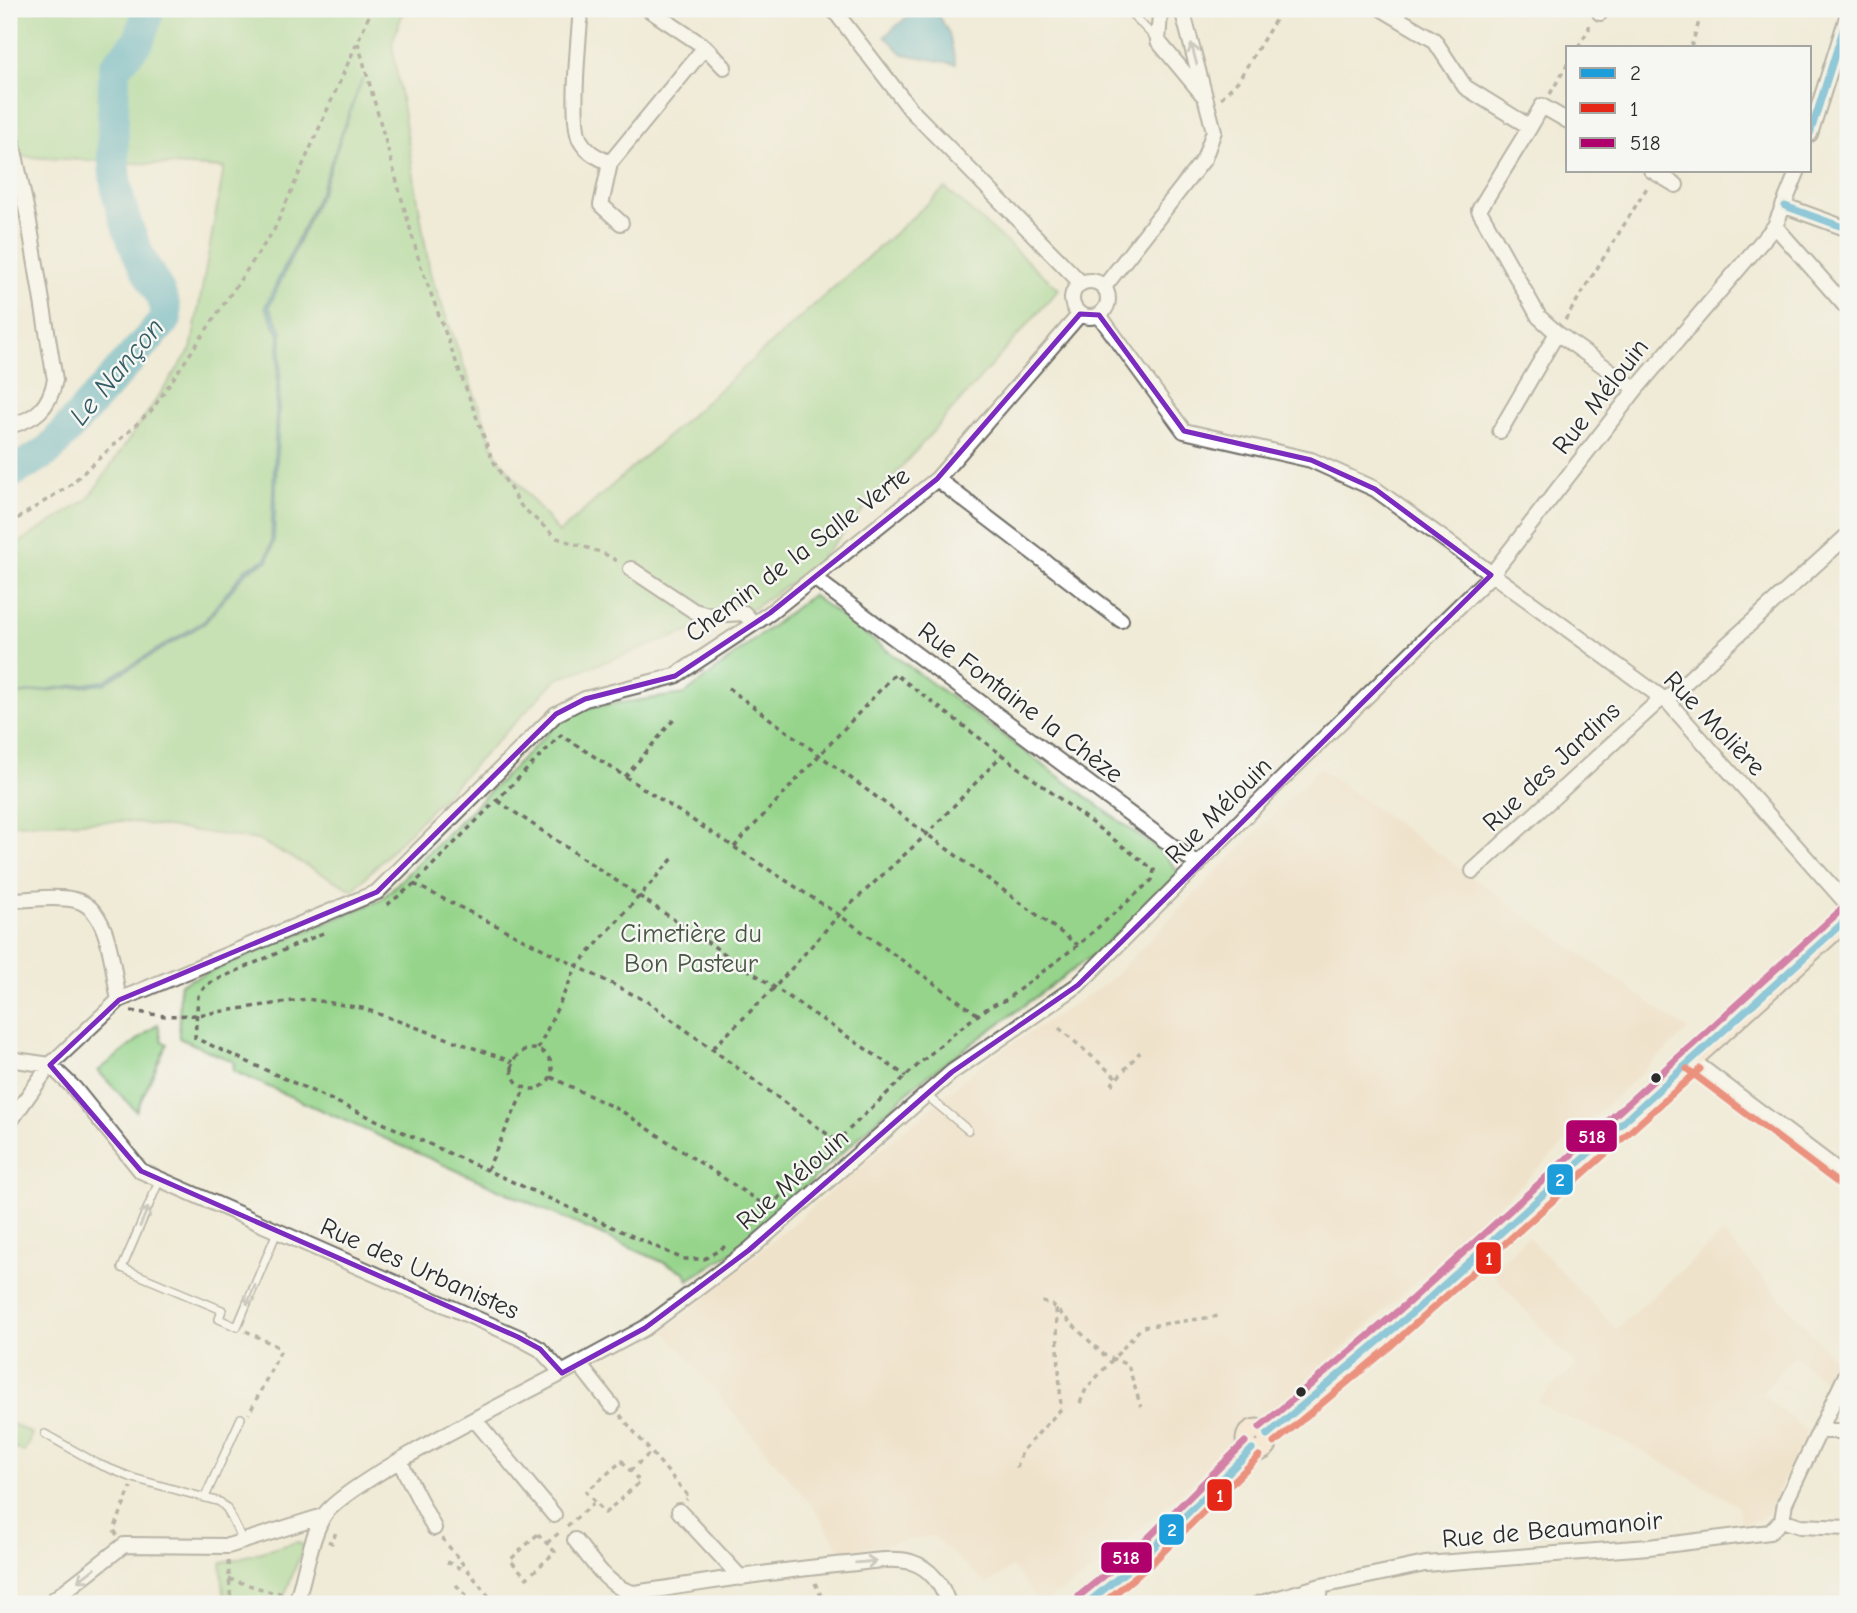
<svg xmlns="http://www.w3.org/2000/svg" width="1857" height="1613" viewBox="0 0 1857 1613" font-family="'Comic Neue',sans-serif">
<rect width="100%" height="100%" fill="#f6f6f2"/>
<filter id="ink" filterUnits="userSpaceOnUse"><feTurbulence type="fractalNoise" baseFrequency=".0143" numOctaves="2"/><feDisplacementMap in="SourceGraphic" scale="14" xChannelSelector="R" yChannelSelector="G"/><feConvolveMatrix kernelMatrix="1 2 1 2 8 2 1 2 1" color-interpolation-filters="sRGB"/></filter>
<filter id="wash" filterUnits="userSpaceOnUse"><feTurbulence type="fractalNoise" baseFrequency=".00686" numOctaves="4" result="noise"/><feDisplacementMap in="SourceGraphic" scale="28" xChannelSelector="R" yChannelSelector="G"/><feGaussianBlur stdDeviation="1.57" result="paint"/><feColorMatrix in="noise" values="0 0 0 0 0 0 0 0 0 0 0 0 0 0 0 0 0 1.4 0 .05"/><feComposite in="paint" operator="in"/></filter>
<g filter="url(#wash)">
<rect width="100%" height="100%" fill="#f0ebd7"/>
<!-- built -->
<path fill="#eed7bb" d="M1319 768 1688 1030 1353 1340 1092 1572 1041 1604 1012 1567 987 1584 932 1536 841 1552 815 1510 665 1331 987 1060 1108 982Z
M1723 1233 1839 1364 1829 1385 1794 1356 1762 1394 1807 1432 1767 1514 1759 1520 1742 1524 1737 1505 1631 1445 1548 1409 1537 1401 1575 1366 1490 1271 1528 1236 1616 1329Z"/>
<!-- green -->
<path fill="#95d48a" stroke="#60805a" stroke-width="2" d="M9 9H404L392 44 430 273 497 456 559 533 945 188 1059 289 813 567 754 608 557 679 353 890 258 840 124 821 9 824V549L88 499 191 349 224 168 9 156Z
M812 595 1164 854 1181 875 1097 952 914 1086 741 1247 688 1280 685 1272 233 1071 234 1062 179 1038 180 984 381 900 563 718 581 708 685 694Z
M158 1024 162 1041 167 1044 136 1111 98 1071Z
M9 1422 32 1434 24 1452 9 1445Z
M297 1542 303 1545V1548L281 1604H225L221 1563Z"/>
<!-- water -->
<path fill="#42a8c2" stroke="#366a76" stroke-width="2" d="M916 9H934L949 33 956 64 903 54 885 36Z
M362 79 322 191 269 307 282 331 274 541 268 561 247 571 205 623 104 684 9 695 104 681 204 621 245 569 266 559 271 543 279 335 265 307 319 194Z"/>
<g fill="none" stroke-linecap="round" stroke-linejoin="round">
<!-- river -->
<path stroke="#42a8c2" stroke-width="32" d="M9 474 48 451 166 319C165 295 154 285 144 265 134 247 126 223 120 204 109 162 114 111 114 68L139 40 149 9"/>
</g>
</g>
<g filter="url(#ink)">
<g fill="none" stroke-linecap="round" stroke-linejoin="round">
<defs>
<path id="lane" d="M1127 9 1158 41
M926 1095 968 1130
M160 1179 122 1268 222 1310 219 1319 237 1327 277 1232
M45 1434 98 1464 133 1478 220 1502 227 1509 243 1541
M205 1497 241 1418"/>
<path id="street" d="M581 9C579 34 570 120 580 140 587 153 598 157 610 163L601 205 621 223
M648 9 705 47 724 67
M833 9 911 110 1081 283
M1164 9 1160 14 1158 41 1203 95
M1382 9 1434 40 1465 87 1530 127 1479 210 1539 317 1557 333 1636 389
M1600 13 1603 9
M9 126 29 222 55 380C49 408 36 419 9 426
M1530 127 1542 106 1568 121
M1810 134 1848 14
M610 163 705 47
M1651 170 1676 185
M1785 206 1848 229
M1775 226 1848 309
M1072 299a18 18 0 1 1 36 0a18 18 0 1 1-36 0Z
M1104 287 1204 159 1214 131 1182 9
M1099 315 1184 431 1311 460 1375 489 1669 703 1848 905
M1500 431 1557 333
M937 479 1121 620
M631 569 694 611 708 615 744 613 753 623
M814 578 1198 865
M1666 700 1848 535
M1473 871 1662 698
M9 900C29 900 55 895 75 900 111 908 112 970 119 1000
M9 1059 50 1065 74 1088 141 1171 518 1337 540 1349 562 1373C520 1396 341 1484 323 1517 310 1540 304 1578 296 1604
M1693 1061 1848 1178
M9 1123 50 1065 119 1000 377 892 556 714 585 699 675 676 770 613 937 479 1080 314
M579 1364 612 1406
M562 1373 645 1328 749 1250 952 1072 1078 985 1278 783 1491 575 1636 389 1775 226 1798 170
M475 1420 554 1515
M1819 1431H1848
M400 1462 434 1528
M679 1511 741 1578
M1782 1520 1785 1503 1848 1371
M575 1540C591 1559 608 1588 634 1593 705 1583 776 1570 847 1564 867 1562 891 1557 911 1562 931 1568 943 1586 948 1604
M48 1604 124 1545 228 1546 323 1516
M1258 1604 1321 1586 1425 1564 1649 1547 1770 1532 1782 1520 1800 1526 1848 1528
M1319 1604 1321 1586"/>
<path id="secondary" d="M1246 1440a11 11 0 1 1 22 0a11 11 0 1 1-22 0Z
M1267 1435 1417 1309 1848 918
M1086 1604 1145 1556 1252 1449"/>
</defs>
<!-- lane casing -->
<use href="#lane" stroke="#706e67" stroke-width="10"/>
<!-- street casing -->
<use href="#street" stroke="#706e67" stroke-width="18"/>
<!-- secondary casing -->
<use href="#secondary" stroke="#706e67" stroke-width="23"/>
<!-- path -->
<path stroke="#706e67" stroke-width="3.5" stroke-dasharray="5 5" stroke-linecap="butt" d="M358 43 420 264 492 459 521 506 557 538 603 553 619 562
M1578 47 1589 29V21
M1691 47 1703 9
M1550 94 1568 63
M1221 98 1238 81 1282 9
M1565 320 1648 186
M9 524 70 485 152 410 274 230 372 9
M728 688 1078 945
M625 777 675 718
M498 801 906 1076
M734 847 895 674 1154 870 1152 880 1078 945 1004 1001C973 1002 788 1190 753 1223
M414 884 648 1002 838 1142
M387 905 414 884 561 735 839 915 977 1014
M323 933 207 984 198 996 195 1038 683 1259H704L726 1246
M131 1011 165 1016 197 1015 307 999 362 1008 513 1062
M1059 1028 1117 1078
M713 1048 775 987 839 915 927 834 1003 754
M512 1069a20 20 0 1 1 40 0a20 20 0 1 1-40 0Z
M538 1049 577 966 675 856
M551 1077 623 1112 769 1208
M1111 1085 1140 1052
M487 1170 525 1088
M1042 1302 1051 1304 1104 1355 1128 1365 1141 1407
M246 1331 278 1347 280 1352 249 1414
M1080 1403 1086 1389 1142 1327 1220 1316
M620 1415 689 1497 686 1500
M622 1461 640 1482 605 1513 586 1492Z
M1017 1468 1022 1451 1061 1409 1056 1308
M630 1471 650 1453
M567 1526 595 1502
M538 1534 555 1552 527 1578 510 1560Z
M117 1535 114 1530 131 1487
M442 1538 495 1604
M328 1541 332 1543 337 1529
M547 1543 561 1531
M228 1561 231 1604
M447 1562 464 1570
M229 1579 275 1593 284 1592
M815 1583 822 1598 837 1604
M456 1585 475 1604"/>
<!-- lane -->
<use href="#lane" stroke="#fff" stroke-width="7"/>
<!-- street -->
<use href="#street" stroke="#fff" stroke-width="14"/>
<!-- secondary -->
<use href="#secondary" stroke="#fce5cf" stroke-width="19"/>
<defs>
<path id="bus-1" d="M1810 134 1848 14
M1785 206 1848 229
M1267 1435 1417 1309 1848 918
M1086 1604 1145 1556 1252 1449"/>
<path id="bus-2" d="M1687 1069 1842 1186
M1274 1443 1386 1350 1700 1069
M1102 1604 1152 1563 1259 1456"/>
<path id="bus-3" d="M1260 1427 1410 1301 1841 910
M1079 1596 1138 1548 1245 1442"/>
</defs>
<!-- bus-1 casing -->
<use href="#bus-1" stroke="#f6f6f2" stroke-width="12"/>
<!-- bus-2 casing -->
<use href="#bus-2" stroke="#f6f6f2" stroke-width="12"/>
<!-- bus-3 casing -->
<use href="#bus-3" stroke="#f6f6f2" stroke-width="12"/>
<!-- bus-1 -->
<use href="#bus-1" stroke="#1d9dd9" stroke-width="7"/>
<!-- bus-2 -->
<use href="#bus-2" stroke="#e52718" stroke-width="7"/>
<!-- bus-3 -->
<use href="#bus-3" stroke="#b0006b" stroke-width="7"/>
</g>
<!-- one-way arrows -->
<defs><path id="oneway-shaft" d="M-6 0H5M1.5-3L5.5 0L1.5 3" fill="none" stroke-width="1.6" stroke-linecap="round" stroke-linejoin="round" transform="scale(1.75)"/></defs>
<g stroke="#a0a0a0">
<use href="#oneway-shaft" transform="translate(1194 54) rotate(-105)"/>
<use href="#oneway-shaft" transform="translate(144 1217) rotate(-67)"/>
<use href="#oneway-shaft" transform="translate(251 1295) rotate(113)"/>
<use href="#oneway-shaft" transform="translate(866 1562) rotate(-5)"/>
<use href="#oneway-shaft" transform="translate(86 1575) rotate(142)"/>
</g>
</g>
<!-- marked area -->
<path d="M0 0H1857V1613H0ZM1080 314 1099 315 1184 431 1311 460 1375 489 1491 575 1078 985 952 1072 749 1250 645 1328 562 1373 540 1349 518 1337 141 1171 50 1065 119 1000 377 892 556 714 585 699 675 676 770 613 937 479Z" fill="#f0ebd7" fill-opacity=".55" fill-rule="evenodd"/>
<path fill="none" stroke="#7b2cbf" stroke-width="5" stroke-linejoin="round" d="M1080 314 1099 315 1184 431 1311 460 1375 489 1491 575 1078 985 952 1072 749 1250 645 1328 562 1373 540 1349 518 1337 141 1171 50 1065 119 1000 377 892 556 714 585 699 675 676 770 613 937 479Z"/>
<!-- markers -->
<g fill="#2b2b2b" stroke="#f6f6f2" stroke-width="2.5">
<circle cx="1656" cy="1078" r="6"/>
<circle cx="1301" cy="1392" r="6"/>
</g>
<g text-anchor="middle" stroke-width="5" stroke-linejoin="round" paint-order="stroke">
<!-- street labels -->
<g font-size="26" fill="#2b2b2b" stroke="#f6f6f2">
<text transform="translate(1600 396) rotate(-52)" y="9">Rue Mélouin</text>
<text transform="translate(797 554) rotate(-37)" y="9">Chemin de la Salle Verte</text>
<text transform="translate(1021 702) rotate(37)" y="9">Rue Fontaine la Chèze</text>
<text transform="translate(1715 723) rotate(46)" y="9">Rue Molière</text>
<text transform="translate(1551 766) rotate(-43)" y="9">Rue des Jardins</text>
<text transform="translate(1218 810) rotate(-45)" y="9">Rue Mélouin</text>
<text transform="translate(792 1179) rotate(-41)" y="9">Rue Mélouin</text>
<text transform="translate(420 1268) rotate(24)" y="9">Rue des Urbanistes</text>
<text transform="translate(1552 1529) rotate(-5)" y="9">Rue de Beaumanoir</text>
</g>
<!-- park labels -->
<g font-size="26" fill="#465543" stroke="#f6f6f2">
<text x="691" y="942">Cimetière du<tspan x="691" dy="30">Bon Pasteur</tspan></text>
</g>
<!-- water labels -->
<g font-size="28" font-style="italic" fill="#345d67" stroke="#f6f6f2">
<text transform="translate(116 371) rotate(-50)" y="10">Le Nançon</text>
</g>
</g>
<g stroke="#f6f6f2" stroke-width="2.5">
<rect x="1565" y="1119" width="53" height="34" rx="7" fill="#b0006b"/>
<rect x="1546" y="1163" width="28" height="33" rx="7" fill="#1d9dd9"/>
<rect x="1475" y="1241" width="27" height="34" rx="7" fill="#e52718"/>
<rect x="1206" y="1478" width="27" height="34" rx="7" fill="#e52718"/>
<rect x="1158" y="1513" width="27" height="33" rx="7" fill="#1d9dd9"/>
<rect x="1100" y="1541" width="53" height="33" rx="7" fill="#b0006b"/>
</g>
<g font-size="19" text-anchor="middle" font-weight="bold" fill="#fff">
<text x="1592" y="1143">518</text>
<text x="1560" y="1186">2</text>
<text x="1489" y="1265">1</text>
<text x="1220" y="1502">1</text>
<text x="1172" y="1536">2</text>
<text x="1126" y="1564">518</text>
</g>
<!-- margin -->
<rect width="1857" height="1613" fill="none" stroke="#f6f6f2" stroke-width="35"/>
<!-- legend -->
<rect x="1566" y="46" width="245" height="126" fill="#f6f6f2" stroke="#a5a5a2" stroke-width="2"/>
<rect x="1580" y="68" width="35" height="10" fill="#1d9dd9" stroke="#a5a5a2" stroke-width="2"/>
<text x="1630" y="80" font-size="21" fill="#2b2b2b">2</text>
<rect x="1580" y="103" width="35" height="10" fill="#e52718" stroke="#a5a5a2" stroke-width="2"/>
<text x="1630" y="116" font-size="21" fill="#2b2b2b">1</text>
<rect x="1580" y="138" width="35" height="10" fill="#b0006b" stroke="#a5a5a2" stroke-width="2"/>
<text x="1630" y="150" font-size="21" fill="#2b2b2b">518</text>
</svg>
